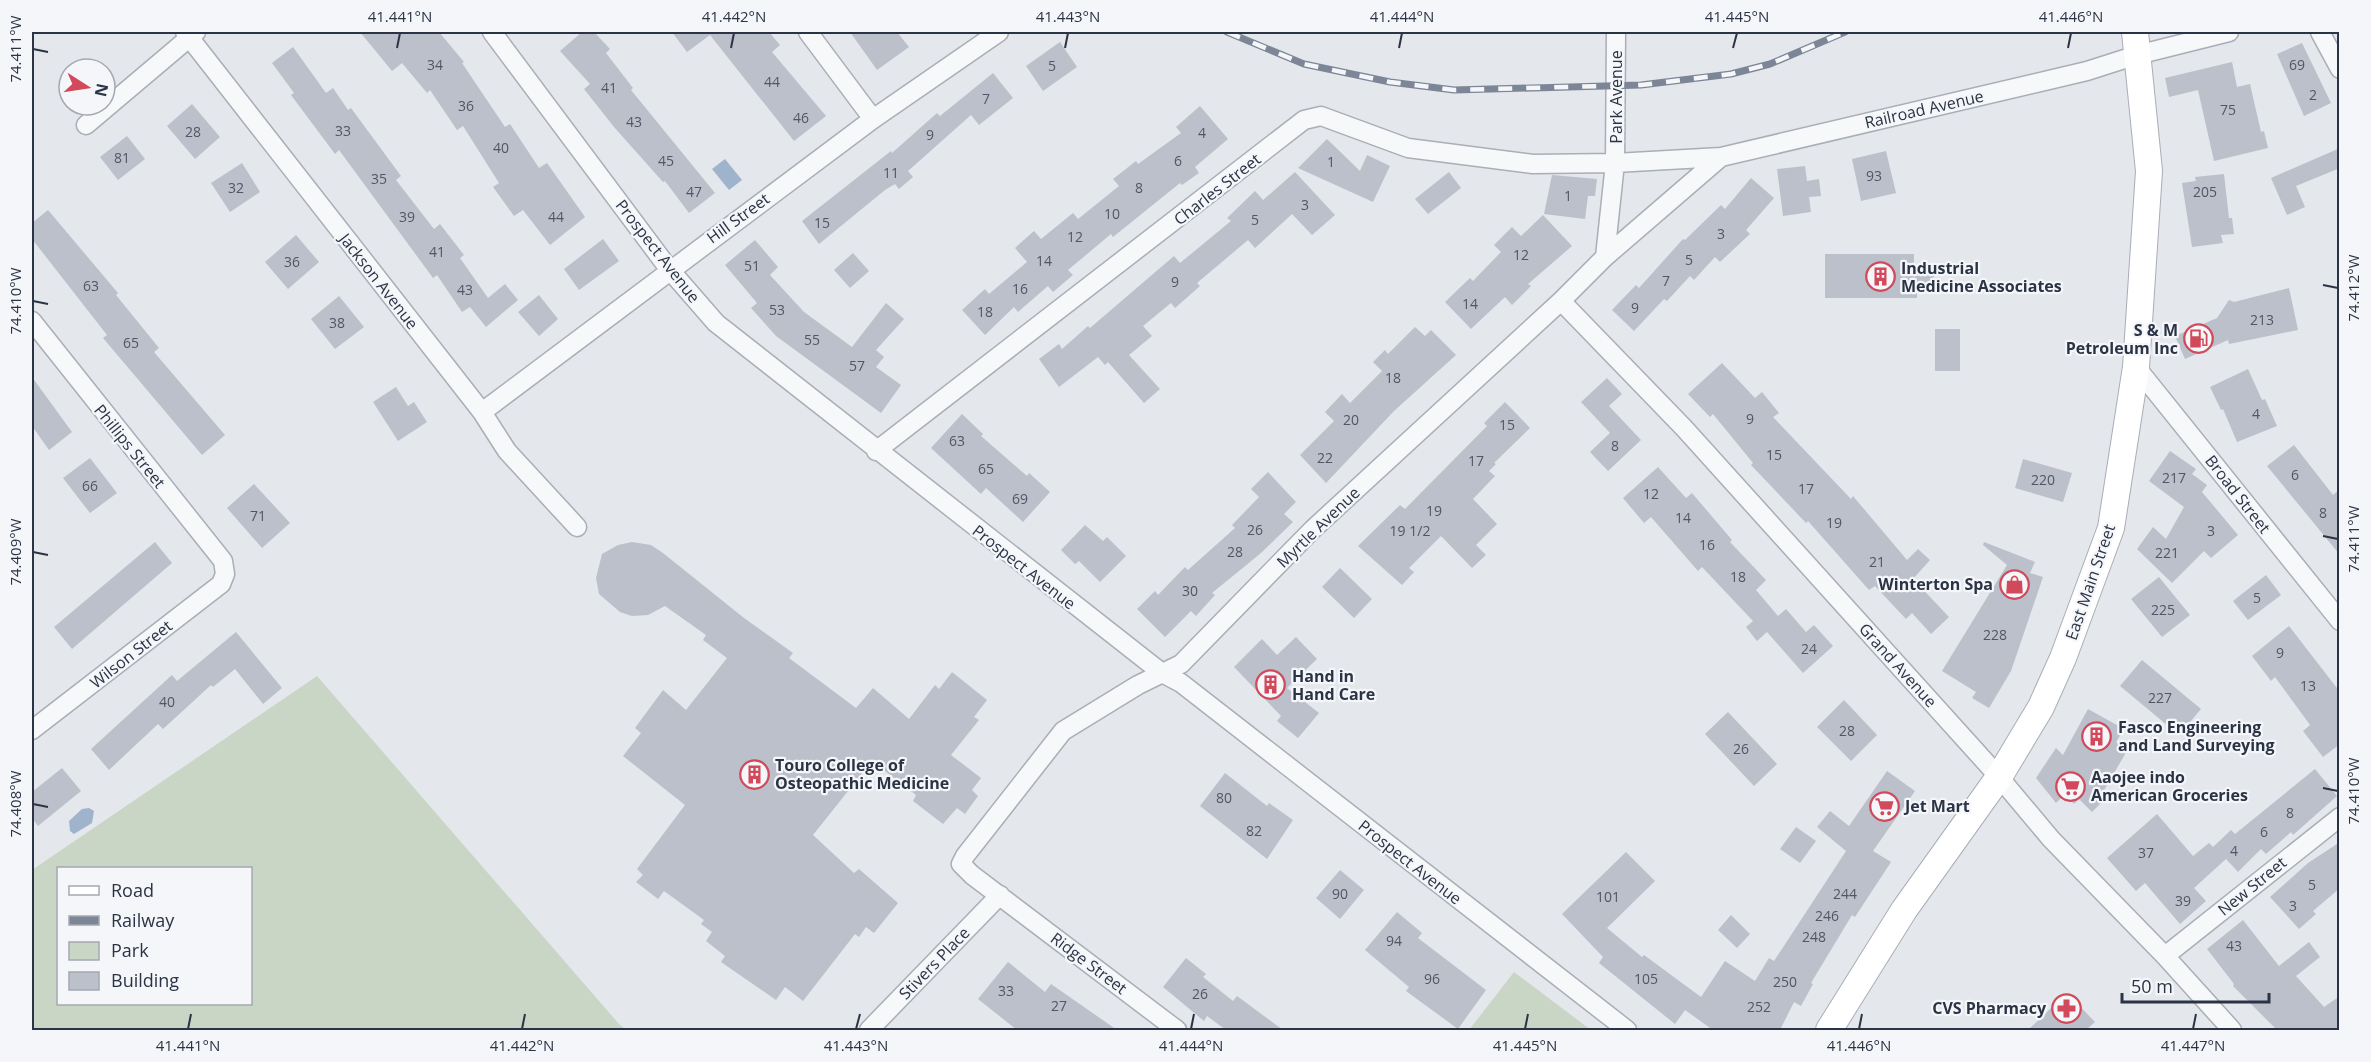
<svg xmlns="http://www.w3.org/2000/svg" width="2371" height="1062" viewBox="0 0 2371 1062" font-family="'Open Sans',sans-serif">
<rect width="100%" height="100%" fill="#e4e7ec"/>
<!-- green -->
<path fill="#c9d6c5" fill-rule="evenodd" d="M317 676 619 1024 626 1030H32V870ZM58 868H250V1004H58Z
M1514 972 1591 1030H1469Z"/>
<!-- water -->
<path fill="#9fb4cc" d="M725 159 742 180 729 190 712 169Z
M89 808 94 811 92 823 74 834 70 831 69 821 82 809Z"/>
<!-- building -->
<path fill="#bbc0ca" d="M360 32H439L464 62 462 63 505 127 510 124 539 168 547 163 585 217 550 245 523 210 514 216 493 187 499 183 463 126 457 130 430 90 427 93 402 63 392 71Z
M582 32H594L610 49 606 53 633 88 631 90 715 193 689 213 665 181 663 182 614 127 584 89 590 84 560 51Z
M672 32H769L780 45 772 52 826 116 794 141 710 35 687 52Z
M850 32H897L909 47 877 70Z
M1060 42 1077 67 1043 91 1026 66Z
M2302 43 2331 103 2304 116 2277 54Z
M293 47 326 93 333 88 348 110 351 108 401 176 396 180 434 229 440 224 464 255 460 258 488 298 505 284 518 300 486 327 470 307 462 312 437 275 433 278 339 150 335 154 291 95 294 93 272 63Z
M2232 62 2237 87 2250 84 2261 132 2264 131 2268 148 2214 161 2198 90 2169 97 2165 78Z
M993 73 1013 98 979 125 971 115 908 171 913 177 899 189 895 184 885 190 819 244 802 221 891 151 892 153 937 113 940 116Z
M192 104 220 137 195 159 167 126Z
M1200 106 1228 139 1195 167 1199 173 1182 185 1180 183 1113 237 1111 234 1068 270 1073 275 1053 292 1048 286 1018 312 1014 307 985 335 962 310 985 289 989 294 1027 262 1015 248 1034 231 1041 239 1073 213 1078 219 1119 186 1113 179 1136 161 1138 164 1181 133 1176 127Z
M127 136 145 159 118 180 100 157Z
M1327 139 1360 171 1367 155 1390 166 1373 202 1298 168Z
M2340 148V168L2296 186 2305 207 2287 215 2271 178Z
M1886 151 1896 193 1861 201 1852 159Z
M242 163 260 192 230 212 211 183Z
M1805 166 1807 181 1819 179 1821 196 1809 197 1811 212 1783 216 1777 169Z
M1295 172 1335 215 1312 235 1292 214 1255 248 1248 240 1197 283 1200 286 1175 308 1171 303 1143 326 1152 336 1129 355 1160 389 1144 403 1108 362 1105 365 1098 357 1059 387 1039 359 1059 344 1062 349 1088 326 1090 328 1174 256 1180 263 1231 221 1227 218 1255 191 1263 200Z
M1449 172 1461 188 1428 214 1415 199Z
M2224 174 2229 218H2232L2234 234 2221 235 2223 243 2192 247 2182 183 2196 181 2195 177Z
M1552 175 1597 179 1595 196H1588L1585 219 1544 214Z
M1751 178 1774 198 1746 230 1750 234 1720 262 1715 257 1694 280 1690 276 1667 301 1664 299 1634 331 1612 310 1636 285 1639 288 1683 239 1685 240 1721 205 1725 209Z
M48 210 118 293 116 295 159 348 154 352 225 435 202 455 103 338 107 335 32 239V223Z
M1543 215 1572 246 1528 284 1531 286 1512 305 1505 297 1471 329 1445 302 1470 278 1473 281 1501 252 1494 245 1512 227 1521 236Z
M296 235 319 262 288 289 265 262Z
M603 239 619 261 579 290 564 269Z
M755 240 778 267 770 275 804 312 852 347 886 303 904 319 876 350 884 357 876 367 901 385 881 413 776 336 751 308 757 303 725 265Z
M853 253 869 271 850 288 834 270Z
M1825 254H1914V264H1934V291H1917V298H1825Z
M2289 288 2298 330 2229 344 2228 340 2185 359 2175 336 2217 318 2229 300 2234 302Z
M539 295 558 319 539 336 518 312Z
M339 296 364 327 335 349 311 319Z
M1415 327 1425 336 1431 330 1456 355 1394 411 1326 483 1300 455 1334 421 1325 412 1342 394 1350 403 1382 371 1373 362 1385 350 1388 354Z
M1935 329H1960V371H1935Z
M1722 363 1755 398 1762 392 1779 413 1773 417 1851 499 1853 496 1907 560 1918 549 1930 560 1913 579 1949 617 1931 634 1912 613 1906 619 1875 586 1869 590 1808 521 1806 523 1751 465 1753 463 1713 414 1710 417 1688 394Z
M2248 369 2262 400 2265 399 2277 426 2237 442 2223 409 2221 410 2210 387Z
M32 377 72 432 49 450 32 426Z
M1607 378 1622 394 1609 406 1641 440 1608 471 1590 452 1610 433 1581 402Z
M396 387 408 406 414 402 427 422 398 441 373 402Z
M1505 402 1530 428 1494 463 1496 464 1489 471 1495 476 1473 499 1497 524 1476 545 1486 555 1472 568 1441 536 1409 568 1414 572 1402 585 1358 546 1400 505 1405 509 1487 426 1484 423Z
M962 414 983 434 981 436 1027 476 1029 473 1050 492 1023 522 986 488 981 494 931 448Z
M2294 445 2333 495 2340 489V555L2267 466Z
M2170 451 2196 469 2192 474 2207 485 2202 492 2238 535 2211 558 2204 551 2172 583 2137 549 2153 527 2166 539 2184 507 2149 481Z
M90 458 117 493 90 513 63 478Z
M2023 459 2072 473 2063 502 2015 488Z
M1658 467 1686 498 1692 493 1732 540 1730 542 1766 580 1756 590 1778 616 1786 609 1806 632 1814 625 1833 646 1803 673 1767 632 1757 641 1746 627 1753 621 1702 567 1698 571 1651 517 1644 523 1623 498Z
M1268 472 1296 502 1284 514 1293 522 1261 553 1212 593 1215 595 1196 616 1191 611 1165 637 1137 609 1155 591 1158 595 1185 567 1188 570 1235 528 1232 525 1259 497 1251 489Z
M254 484 290 523 262 548 227 508Z
M1085 525 1103 541 1107 537 1126 556 1100 582 1079 561 1075 564 1061 550Z
M155 542 172 563 72 649 54 627Z
M632 542 651 545 663 553 744 618 793 653 789 658 856 708 873 688 909 719 935 685 939 689 952 672 987 700 974 717 979 720 951 755 981 778 972 790 978 796 965 814 957 808 943 824 913 801 916 795 872 761 813 835 854 873 859 869 898 903 874 933 866 927 859 937 855 934 803 1001 785 987 776 1000 721 962 725 956 706 941 712 932 701 924 704 920 664 891 658 899 636 882 643 875 637 869 685 805 623 756 641 733 635 728 663 690 686 710 727 658 703 640 706 635 665 606 648 615 632 616 620 612 599 594 596 578 602 554 618 545Z
M1984 542 2035 562 2030 573 2043 577 2011 671 1989 708 1972 698 1976 692 1942 671 2007 565 1983 545Z
M1340 568 1372 599 1354 618 1322 587Z
M2266 575 2281 595 2248 620 2233 601Z
M2159 577 2190 615 2162 637 2131 599Z
M2289 626 2340 692V744L2323 757 2303 731 2310 725 2275 677 2271 681 2252 656Z
M236 632 282 688 263 704 235 669 213 687 211 685 163 729 158 724 109 770 91 749 172 675 177 681Z
M1296 637 1317 659 1287 688 1319 713 1298 738 1277 721 1281 716 1234 667 1262 639 1277 655Z
M2142 660 2201 709 2179 735 2120 686Z
M1844 700 1877 735 1851 761 1817 727Z
M2088 709 2124 729 2116 742 2128 749 2103 792 2108 796 2092 812 2079 799 2074 804 2065 794 2056 803 2036 778 2056 748 2063 755Z
M1728 712 1777 764 1754 786 1705 734Z
M62 768 81 791 38 826 32 818V792Z
M2315 769 2337 796 2293 835 2291 832 2266 854 2261 849 2238 872 2226 859 2194 888 2206 901 2180 924 2145 883 2136 891 2107 858 2157 814 2193 856 2209 843 2213 847 2231 830 2235 834Z
M1887 771 1915 791 1873 851 1891 862 1855 917 1852 915 1811 983 1813 984 1801 1006 1794 1002 1780 1030H1713L1685 1010 1675 1024 1599 963 1603 957 1562 914 1626 852 1655 881 1607 928 1642 957 1644 955 1701 997 1725 961 1755 981 1769 958 1774 961 1846 851 1817 827 1830 811 1849 826Z
M1225 773 1267 806 1269 803 1293 820 1267 859 1200 806Z
M1796 827 1816 841 1800 863 1780 849Z
M2340 842V888L2313 911 2316 914 2299 929 2270 897 2308 863Z
M1340 870 1364 890 1340 919 1316 898Z
M1397 912 1422 933 1418 938 1486 990 1458 1029 1406 991 1409 987 1365 950Z
M1731 915 1750 934 1737 948 1718 930Z
M2243 920 2279 966 2309 942 2320 957 2296 976 2324 1007 2340 996V1030H2277L2233 986 2234 984 2207 949Z
M1186 958 1206 974 1203 977 1233 1001 1237 996 1283 1030H1226L1207 1016 1204 1021 1163 987Z
M1008 962 1045 992 1051 984 1117 1030H1017L978 999Z
M2067 993 2095 1022 2086 1030H2028Z"/>
<g fill="none" stroke-linecap="round" stroke-linejoin="round">
<defs>
<path id="street" d="M185 32 482 412 507 451 577 527
M492 32 669 269 716 323 1162 673 1181 683 1627 1030
M808 32 873 119
M2320 32 2340 69
M86 125 196 32
M1605 257 1615 163 1616 32
M1561 301 1684 428 1999 777 2051 839 2165 956 2232 1030
M32 321 223 561 225 574 221 584 32 730
M2136 367 2340 621
M482 412 873 119 999 32
M876 451 1304 120 1321 116 1408 148 1533 164 1615 163 1721 157 2087 71 2137 55 2229 32
M2165 956 2340 817
M869 1030 1000 895
M1177 1030 972 875 961 864 965 856 1063 731 1138 685 1181 664 1312 530 1561 301 1605 257 1721 157"/>
<path id="secondary" d="M1829 1030 1904 910 1999 777 2041 707 2063 658 2111 528 2136 367 2149 171 2135 32"/>
</defs>
<!-- street casing -->
<use href="#street" stroke="#a9aeb7" stroke-width="21"/>
<!-- secondary casing -->
<use href="#secondary" stroke="#a9aeb7" stroke-width="28"/>
<!-- street -->
<use href="#street" stroke="#f7f8fa" stroke-width="18"/>
<!-- secondary -->
<use href="#secondary" stroke="#fff" stroke-width="26"/>
<defs>
<path id="rail" d="M1227 32 1304 64 1390 82 1454 90 1641 85 1731 74 1770 64 1845 32"/>
</defs>
<!-- rail casing -->
<use href="#rail" stroke="#7d8696" stroke-width="7"/>
<!-- rail -->
<use href="#rail" stroke="#f4f6f9" stroke-width="4.5" stroke-dasharray="14" stroke-linecap="butt"/>
</g>
<!-- ticks -->
<path fill="none" stroke="#2b3445" stroke-width="2" d="M397 48 400 33M731 48 734 33M1065 48 1068 33M1399 48 1402 33M1733 48 1737 33M2068 48 2071 33M33 49 48 52M2323 285 2338 288M33 301 48 304M2323 536 2338 539M33 552 48 555M2323 788 2338 791M33 804 48 807M188 1029 191 1014M522 1029 525 1014M856 1029 860 1014M1191 1029 1194 1014M1525 1029 1528 1014M1859 1029 1862 1014M2193 1029 2196 1014"/>
<!-- icons -->
<defs>
<symbol id="building-ring" viewBox="-11 -11 22 22"><circle r="9.5" fill="#f4f6f9" stroke="#d1495b" stroke-width="1.5"/><path d="M-4-6H4V6H1V3H-1V6H-4ZM-2.5-4.3h1.7v1.8h-1.7ZM.8-4.3h1.7v1.8H.8ZM-2.5-1h1.7V.8h-1.7ZM.8-1h1.7V.8H.8Z" fill="#d1495b"/></symbol>
<symbol id="fuel-ring" viewBox="-11 -11 22 22"><circle r="9.5" fill="#f4f6f9" stroke="#d1495b" stroke-width="1.5"/><path d="M-5.5-6h7V0h2V4h1.3V-2.5L3-4.5l.8-.8L6-3V5H2.5V1h-1V6h-7ZM-4.2-4.7v3.2H.2V-4.7Z" fill="#d1495b"/></symbol>
<symbol id="shop-ring" viewBox="-11 -11 22 22"><circle r="9.5" fill="#f4f6f9" stroke="#d1495b" stroke-width="1.5"/><path d="M-5-2.5h2.3a2.7 3.5 0 0 1 5.4 0H5L5.5 6h-11ZM-1.5-2.5h3a1.5 2.3 0 0 0-3 0Z" fill="#d1495b"/></symbol>
<symbol id="supermarket-ring" viewBox="-11 -11 22 22"><circle r="9.5" fill="#f4f6f9" stroke="#d1495b" stroke-width="1.5"/><path d="M-6-5.5h2.5l.6 2H6L4.5 2H-2.5L-4.4-4H-6ZM-1.5 3.2a1.3 1.3 0 1 0 .1 0ZM3 3.2a1.3 1.3 0 1 0 .1 0Z" fill="#d1495b"/></symbol>
<symbol id="pharmacy-ring" viewBox="-11 -11 22 22"><circle r="9.5" fill="#f4f6f9" stroke="#d1495b" stroke-width="1.5"/><path d="M-2-6h4v4h4v4h-4v4h-4v-4h-4v-4h4Z" fill="#d1495b"/></symbol>
</defs>
<g fill-rule="evenodd">
<use href="#building-ring" x="1864" y="260" width="33" height="33"/>
<use href="#fuel-ring" x="2182" y="322" width="33" height="33"/>
<use href="#shop-ring" x="1998" y="568" width="33" height="33"/>
<use href="#building-ring" x="1254" y="668" width="33" height="33"/>
<use href="#building-ring" x="2080" y="720" width="33" height="33"/>
<use href="#building-ring" x="738" y="758" width="33" height="33"/>
<use href="#supermarket-ring" x="2054" y="770" width="33" height="33"/>
<use href="#supermarket-ring" x="1868" y="790" width="33" height="33"/>
<use href="#pharmacy-ring" x="2050" y="992" width="33" height="33"/>
</g>
<g text-anchor="middle" stroke-width="4.5" stroke-linejoin="round" paint-order="stroke">
<!-- number labels -->
<g font-size="14" fill="#4f5766">
<text x="435" y="70">34</text>
<text x="2297" y="70">69</text>
<text x="1052" y="71">5</text>
<text x="772" y="87">44</text>
<text x="609" y="93">41</text>
<text x="2313" y="100">2</text>
<text x="986" y="104">7</text>
<text x="466" y="111">36</text>
<text x="2228" y="115">75</text>
<text x="801" y="123">46</text>
<text x="634" y="127">43</text>
<text x="343" y="136">33</text>
<text x="193" y="137">28</text>
<text x="1202" y="138">4</text>
<text x="930" y="140">9</text>
<text x="501" y="153">40</text>
<text x="122" y="163">81</text>
<text x="666" y="166">45</text>
<text x="1178" y="166">6</text>
<text x="1331" y="167">1</text>
<text x="891" y="178">11</text>
<text x="1874" y="181">93</text>
<text x="379" y="184">35</text>
<text x="236" y="193">32</text>
<text x="1139" y="193">8</text>
<text x="694" y="197">47</text>
<text x="2205" y="197">205</text>
<text x="1568" y="201">1</text>
<text x="1305" y="210">3</text>
<text x="1112" y="219">10</text>
<text x="407" y="222">39</text>
<text x="556" y="222">44</text>
<text x="1255" y="225">5</text>
<text x="822" y="228">15</text>
<text x="1721" y="239">3</text>
<text x="1075" y="242">12</text>
<text x="437" y="257">41</text>
<text x="1521" y="260">12</text>
<text x="1689" y="265">5</text>
<text x="1044" y="266">14</text>
<text x="292" y="267">36</text>
<text x="752" y="271">51</text>
<text x="1666" y="286">7</text>
<text x="1175" y="287">9</text>
<text x="91" y="291">63</text>
<text x="1020" y="294">16</text>
<text x="465" y="295">43</text>
<text x="1470" y="309">14</text>
<text x="1635" y="313">9</text>
<text x="777" y="315">53</text>
<text x="985" y="317">18</text>
<text x="2262" y="325">213</text>
<text x="337" y="328">38</text>
<text x="812" y="345">55</text>
<text x="131" y="348">65</text>
<text x="857" y="371">57</text>
<text x="1393" y="383">18</text>
<text x="2256" y="419">4</text>
<text x="1750" y="424">9</text>
<text x="1351" y="425">20</text>
<text x="1507" y="430">15</text>
<text x="957" y="446">63</text>
<text x="1615" y="451">8</text>
<text x="1774" y="460">15</text>
<text x="1325" y="463">22</text>
<text x="1476" y="466">17</text>
<text x="986" y="474">65</text>
<text x="2295" y="480">6</text>
<text x="2174" y="483">217</text>
<text x="2043" y="485">220</text>
<text x="90" y="491">66</text>
<text x="1806" y="494">17</text>
<text x="1651" y="499">12</text>
<text x="1020" y="504">69</text>
<text x="1434" y="516">19</text>
<text x="2323" y="518">8</text>
<text x="258" y="521">71</text>
<text x="1683" y="523">14</text>
<text x="1834" y="528">19</text>
<text x="1255" y="535">26</text>
<text x="1410" y="536">19 1/2</text>
<text x="2211" y="536">3</text>
<text x="1707" y="550">16</text>
<text x="1235" y="557">28</text>
<text x="2167" y="558">221</text>
<text x="1877" y="567">21</text>
<text x="1738" y="582">18</text>
<text x="1190" y="596">30</text>
<text x="2257" y="603">5</text>
<text x="2163" y="615">225</text>
<text x="1995" y="640">228</text>
<text x="1809" y="654">24</text>
<text x="2280" y="658">9</text>
<text x="2308" y="691">13</text>
<text x="2160" y="703">227</text>
<text x="167" y="707">40</text>
<text x="1847" y="736">28</text>
<text x="1741" y="754">26</text>
<text x="1224" y="803">80</text>
<text x="2290" y="818">8</text>
<text x="1254" y="836">82</text>
<text x="2264" y="837">6</text>
<text x="2234" y="856">4</text>
<text x="2146" y="858">37</text>
<text x="2312" y="890">5</text>
<text x="1340" y="899">90</text>
<text x="1845" y="899">244</text>
<text x="1608" y="902">101</text>
<text x="2183" y="906">39</text>
<text x="2293" y="911">3</text>
<text x="1827" y="921">246</text>
<text x="1814" y="942">248</text>
<text x="1394" y="946">94</text>
<text x="2234" y="951">43</text>
<text x="1432" y="984">96</text>
<text x="1646" y="984">105</text>
<text x="1785" y="987">250</text>
<text x="1006" y="996">33</text>
<text x="1200" y="999">26</text>
<text x="1059" y="1011">27</text>
<text x="1759" y="1012">252</text>
</g>
<!-- street labels -->
<g font-size="16" fill="#2b3445" stroke="#f4f6f9">
<text transform="translate(1616 97) rotate(-90)" y="6">Park Avenue</text>
<text transform="translate(1924 109) rotate(-13)" y="6">Railroad Avenue</text>
<text transform="translate(1217 189) rotate(-38)" y="6">Charles Street</text>
<text transform="translate(738 218) rotate(-36)" y="6">Hill Street</text>
<text transform="translate(658 251) rotate(52)" y="6">Prospect Avenue</text>
<text transform="translate(379 281) rotate(52)" y="6">Jackson Avenue</text>
<text transform="translate(130 446) rotate(51)" y="6">Phillips Street</text>
<text transform="translate(2238 494) rotate(52)" y="6">Broad Street</text>
<text transform="translate(1318 527) rotate(-44)" y="6">Myrtle Avenue</text>
<text transform="translate(1024 567) rotate(38)" y="6">Prospect Avenue</text>
<text transform="translate(2090 582) rotate(-71)" y="6">East Main Street</text>
<text transform="translate(131 654) rotate(-38)" y="6">Wilson Street</text>
<text transform="translate(1898 665) rotate(48)" y="6">Grand Avenue</text>
<text transform="translate(1410 862) rotate(38)" y="6">Prospect Avenue</text>
<text transform="translate(2252 886) rotate(-39)" y="6">New Street</text>
<text transform="translate(934 963) rotate(-46)" y="6">Stivers Place</text>
<text transform="translate(1089 963) rotate(37)" y="6">Ridge Street</text>
</g>
<!-- poi labels -->
<g font-size="16" font-weight="bold" fill="#2b3445" stroke="#f4f6f9" text-anchor="start">
<text x="1901" y="274">Industrial<tspan x="1901" dy="18">Medicine Associates</tspan></text>
<text x="2178" y="336" text-anchor="end">S &amp; M<tspan x="2178" dy="18">Petroleum Inc</tspan></text>
<text x="1993" y="590" text-anchor="end">Winterton Spa</text>
<text x="1292" y="682">Hand in<tspan x="1292" dy="18">Hand Care</tspan></text>
<text x="2118" y="733">Fasco Engineering<tspan x="2118" dy="18">and Land Surveying</tspan></text>
<text x="775" y="771">Touro College of<tspan x="775" dy="18">Osteopathic Medicine</tspan></text>
<text x="2091" y="783">Aaojee indo<tspan x="2091" dy="18">American Groceries</tspan></text>
<text x="1905" y="812">Jet Mart</text>
<text x="2046" y="1014" text-anchor="end">CVS Pharmacy</text>
</g>
</g>
<!-- border -->
<rect width="2371" height="1062" fill="none" stroke="#f4f6f9" stroke-width="66"/>
<!-- legend -->
<rect x="57" y="867" width="195" height="138" fill="#f4f6f9" stroke="#a4a8b1" stroke-width="1.5"/>
<rect x="69" y="886" width="30" height="9" fill="#ffffff" stroke="#a4a8b1" stroke-width="1.5"/>
<text x="111" y="897" font-size="18" fill="#2b3445">Road</text>
<rect x="69" y="916" width="30" height="9" fill="#7d8696" stroke="#a4a8b1" stroke-width="1.5"/>
<text x="111" y="927" font-size="18" fill="#2b3445">Railway</text>
<rect x="69" y="942" width="30" height="18" fill="#c9d6c5" stroke="#a4a8b1" stroke-width="1.5"/>
<text x="111" y="957" font-size="18" fill="#2b3445">Park</text>
<rect x="69" y="972" width="30" height="18" fill="#bbc0ca" stroke="#a4a8b1" stroke-width="1.5"/>
<text x="111" y="987" font-size="18" fill="#2b3445">Building</text>
<!-- north arrow -->
<g transform="translate(87 87) rotate(102)"><circle r="28" fill="#f4f6f9" stroke="#a4a8b1" stroke-width="1.5"/>
<path d="M0-4.5L10 22L0 15L-10 22Z" fill="#d1495b"/>
<text y="-9" font-size="16" font-weight="bold" text-anchor="middle" fill="#2b3445">N</text>
</g>
<!-- scale -->
<path d="M2122 993v9h147v-9" fill="none" stroke="#2b3445" stroke-width="3"/>
<text x="2131" y="993" font-size="18" fill="#2b3445" stroke="#f4f6f9" stroke-width="4.5" paint-order="stroke">50 m</text>
<rect x="33" y="33" width="2305" height="996" fill="none" stroke="#2b3445" stroke-width="2"/>
<g font-size="15" text-anchor="middle" fill="#2b3445">
<text x="400" y="22">41.441°N</text>
<text x="734" y="22">41.442°N</text>
<text x="1068" y="22">41.443°N</text>
<text x="1402" y="22">41.444°N</text>
<text x="1737" y="22">41.445°N</text>
<text x="2071" y="22">41.446°N</text>
<text transform="translate(16 49) rotate(-90)" y="5">74.411°W</text>
<text transform="translate(2354 288) rotate(-90)" y="5">74.412°W</text>
<text transform="translate(16 301) rotate(-90)" y="5">74.410°W</text>
<text transform="translate(2354 539) rotate(-90)" y="5">74.411°W</text>
<text transform="translate(16 552) rotate(-90)" y="5">74.409°W</text>
<text transform="translate(2354 791) rotate(-90)" y="5">74.410°W</text>
<text transform="translate(16 804) rotate(-90)" y="5">74.408°W</text>
<text x="188" y="1051">41.441°N</text>
<text x="522" y="1051">41.442°N</text>
<text x="856" y="1051">41.443°N</text>
<text x="1191" y="1051">41.444°N</text>
<text x="1525" y="1051">41.445°N</text>
<text x="1859" y="1051">41.446°N</text>
<text x="2193" y="1051">41.447°N</text>
</g>
</svg>
